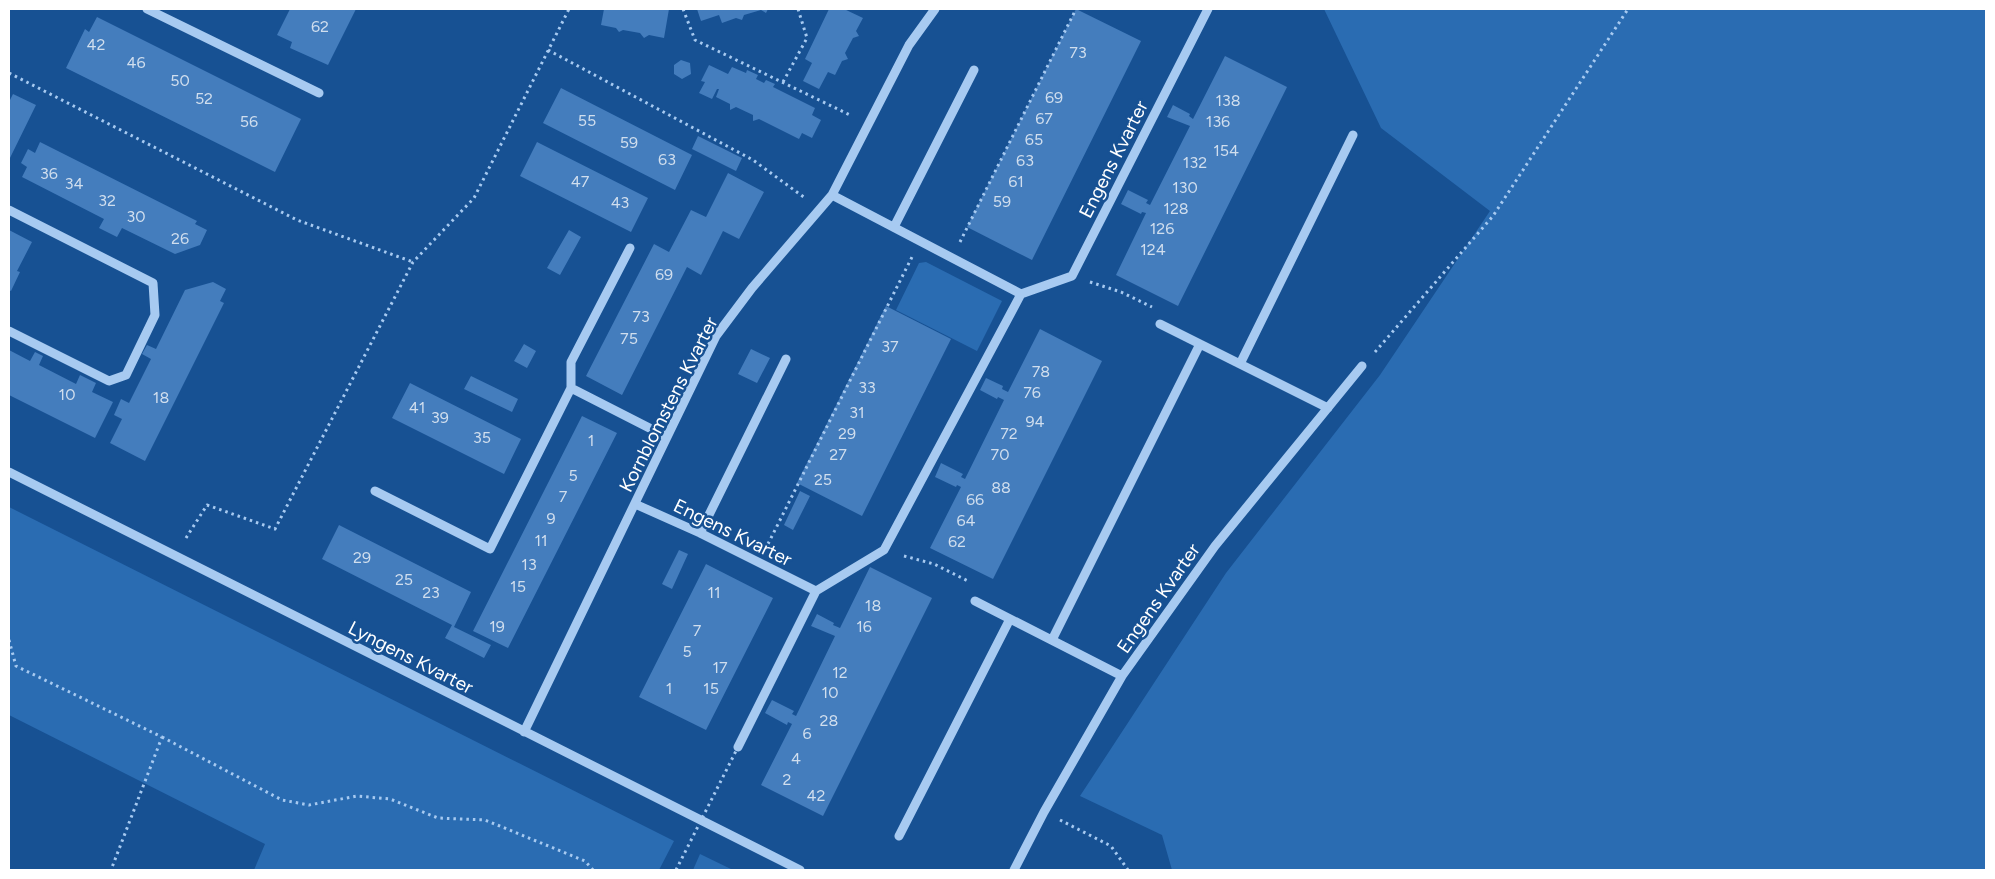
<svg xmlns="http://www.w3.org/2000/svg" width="1995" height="879" viewBox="0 0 1995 879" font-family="Figtree,sans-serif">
<rect width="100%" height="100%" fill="#175193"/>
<!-- green -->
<path fill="#2a6cb2" d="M1324 9H1986V870H1172L1162 835 1080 796 1226 573 1380 375 1490 211 1381 128Z
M926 262 1002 301 977 351 896 310 919 263Z
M9 507 674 841 659 870H254L265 844 9 715Z
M700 854 733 870H693Z"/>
<!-- building -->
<path fill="#447dbd" d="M290 9H356L328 65 290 48 292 42 277 35Z
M604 9H669L664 38 649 35 644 38 640 33 623 30 619 32 616 28 601 25Z
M697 9H768L766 13 761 10 744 15 742 20 736 18 722 23 719 15 701 21Z
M829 9H844L863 18 856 31 859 36 853 38 845 53 848 59 842 61 835 75 828 72 819 89 803 81 812 63 805 59Z
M1076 9 1141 41 1032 260 967 227Z
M97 17 301 119 275 172 66 68 85 29 89 32Z
M1225 56 1287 87 1178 306 1116 275 1146 213 1142 212 1141 214 1121 204 1128 190 1148 200 1146 203 1150 205 1190 126 1167 117 1173 105 1190 114 1189 116 1193 119Z
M681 60 690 63 691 74 682 79 674 74V65Z
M709 65 728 74 732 67 746 73 747 70 758 75 756 79 764 83 766 80 775 84 773 87 815 108 812 115 821 120 812 138 802 133 799 139 759 119 753 121V115L736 107 730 110V104L716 97 719 89H717L712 99 699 93 705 82 701 81Z
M561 88 692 155 675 190 543 123Z
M13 94 36 105 9 160V102Z
M698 136 742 158 736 171 692 149Z
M40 142 197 221 195 224 207 230 200 245 175 254 122 228 117 237 99 228 104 219 22 177 27 167 21 163 28 149 35 153Z
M537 142 648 198 631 232 520 176Z
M728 173 764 192 739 239 723 231 701 275 687 267 622 395 586 376 654 244 669 252 691 210 706 217Z
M9 230 32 242 17 271 20 272 11 291 9 290Z
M569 230 581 237 560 275 547 268Z
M213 282 226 289 220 301 224 303 145 461 110 443 122 419 114 415 121 399 129 403 151 359 142 354 147 345 156 349 185 290Z
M886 306 951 339 862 516 797 483Z
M1040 329 1102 361 993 579 930 548 961 487 957 485 956 487 935 477 941 463 963 474 961 477 965 479 1004 400 998 397 997 399 980 390 986 378 1003 386 1002 389 1008 392Z
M524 344 536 351 527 368 514 361Z
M751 349 770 358 757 383 738 374Z
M9 350 30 361 35 352 43 356 39 365 76 384 80 375 96 383 92 392 113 402 95 438 9 395Z
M471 376 518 399 512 412 464 389Z
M410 383 521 439 504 474 392 418Z
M582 416 617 433 508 648 473 631Z
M800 491 810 496 793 530 784 525Z
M339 525 471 592 454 627 491 645 484 658 445 638 452 625 322 559Z
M679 550 688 554 672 589 662 584Z
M706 564 773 598 706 730 639 697Z
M870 567 932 598 823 816 761 785 792 724 788 722 787 725 765 713 772 700 794 711 792 714 796 716 835 636 811 626 817 614 834 623 833 625 840 628Z"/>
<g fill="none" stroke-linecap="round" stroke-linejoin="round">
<!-- path -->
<path stroke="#a7caf1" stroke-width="3" stroke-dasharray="2.5 4" stroke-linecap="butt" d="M683 9 695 40 850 115
M548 50 753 160 805 198
M9 73 297 220 413 262
M783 82 807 38 798 9
M960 242 1076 9
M1090 282 1121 292 1152 307
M1375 352 1493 216 1628 9
M186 538 207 505 275 529 413 262 474 198 569 9
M768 544 912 257
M904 556 934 564 970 582
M9 640 16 666 162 737 111 870
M162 737 282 800 309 805 357 796 390 799 438 818 485 820 585 861 593 870
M1060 820 1111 846 1128 870"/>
<!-- minor -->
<path stroke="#a7caf1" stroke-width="9" d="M147 9 319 93
M832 195 1021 294
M9 210 153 283 155 315 126 375 109 381 9 331
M894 227 974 70
M1160 324 1328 408
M1240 364 1353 135
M571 388V362L630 248
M9 472 800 870
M375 491 490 549 571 388 667 437
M635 504 700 533 816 591
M700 533 786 359
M975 601 1122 676
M1052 640 1200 344
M524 732 716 336 752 288 832 195 909 45 935 9
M738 747 816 591 884 550 1021 294 1072 276 1208 9
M899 836 1010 619
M1014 870 1044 812 1122 676 1215 546 1362 366"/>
<!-- path-bridge -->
<path stroke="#a7caf1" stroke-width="3" stroke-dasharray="2.5 4" stroke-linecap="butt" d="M676 870 738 747"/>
</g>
<g text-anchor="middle" stroke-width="5" stroke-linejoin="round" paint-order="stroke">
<!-- number labels -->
<g font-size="16" fill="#d0deee">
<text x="320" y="32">62</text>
<text x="96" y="50">42</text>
<text x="1078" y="58">73</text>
<text x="136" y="68">46</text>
<text x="180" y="86">50</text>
<text x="1054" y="103">69</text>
<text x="204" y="104">52</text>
<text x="1228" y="106">138</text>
<text x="1044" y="124">67</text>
<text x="587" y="126">55</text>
<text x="249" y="127">56</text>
<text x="1218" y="127">136</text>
<text x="1034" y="145">65</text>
<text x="629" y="148">59</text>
<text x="1226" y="156">154</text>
<text x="667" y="165">63</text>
<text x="1025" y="166">63</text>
<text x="1195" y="168">132</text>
<text x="49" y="179">36</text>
<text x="580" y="187">47</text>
<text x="1016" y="187">61</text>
<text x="74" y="189">34</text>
<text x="1185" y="193">130</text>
<text x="107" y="206">32</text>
<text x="1002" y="207">59</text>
<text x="620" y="208">43</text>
<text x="1176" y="214">128</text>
<text x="136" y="222">30</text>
<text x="1162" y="234">126</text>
<text x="180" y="244">26</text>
<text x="1153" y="255">124</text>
<text x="664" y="280">69</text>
<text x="641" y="322">73</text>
<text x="629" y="344">75</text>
<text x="890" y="352">37</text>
<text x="1041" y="377">78</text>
<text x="867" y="393">33</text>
<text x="1032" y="398">76</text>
<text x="67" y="400">10</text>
<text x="161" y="403">18</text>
<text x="417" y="413">41</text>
<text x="857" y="418">31</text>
<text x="440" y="423">39</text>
<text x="1035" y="427">94</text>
<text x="847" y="439">29</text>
<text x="1009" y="439">72</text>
<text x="482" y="443">35</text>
<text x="591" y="446">1</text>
<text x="838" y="460">27</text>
<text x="1000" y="460">70</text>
<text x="573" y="481">5</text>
<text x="823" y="485">25</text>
<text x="1001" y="493">88</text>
<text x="563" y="502">7</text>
<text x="975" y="505">66</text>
<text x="551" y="524">9</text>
<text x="966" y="526">64</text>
<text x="541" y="546">11</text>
<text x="957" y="547">62</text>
<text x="362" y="563">29</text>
<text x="529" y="570">13</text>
<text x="404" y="585">25</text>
<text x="518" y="592">15</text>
<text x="431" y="598">23</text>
<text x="714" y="598">11</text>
<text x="873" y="611">18</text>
<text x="497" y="632">19</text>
<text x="864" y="632">16</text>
<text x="697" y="636">7</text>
<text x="687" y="657">5</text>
<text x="720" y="673">17</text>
<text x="840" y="678">12</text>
<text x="669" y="694">1</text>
<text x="711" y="694">15</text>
<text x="830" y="698">10</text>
<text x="829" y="726">28</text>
<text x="807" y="739">6</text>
<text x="796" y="764">4</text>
<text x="787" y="785">2</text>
<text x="816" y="801">42</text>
</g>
<!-- street labels -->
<g font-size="19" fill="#fff" stroke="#175193">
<text transform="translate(1113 159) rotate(-63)" y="7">Engens Kvarter</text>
<text transform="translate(668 404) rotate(-63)" y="7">Kornblomstens Kvarter</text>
<text transform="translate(733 532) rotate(26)" y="7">Engens Kvarter</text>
<text transform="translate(1158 598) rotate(-55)" y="7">Engens Kvarter</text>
<text transform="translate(411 657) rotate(27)" y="7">Lyngens Kvarter</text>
</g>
</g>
<!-- border -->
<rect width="1995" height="879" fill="none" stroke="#ffffff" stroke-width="20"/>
</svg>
